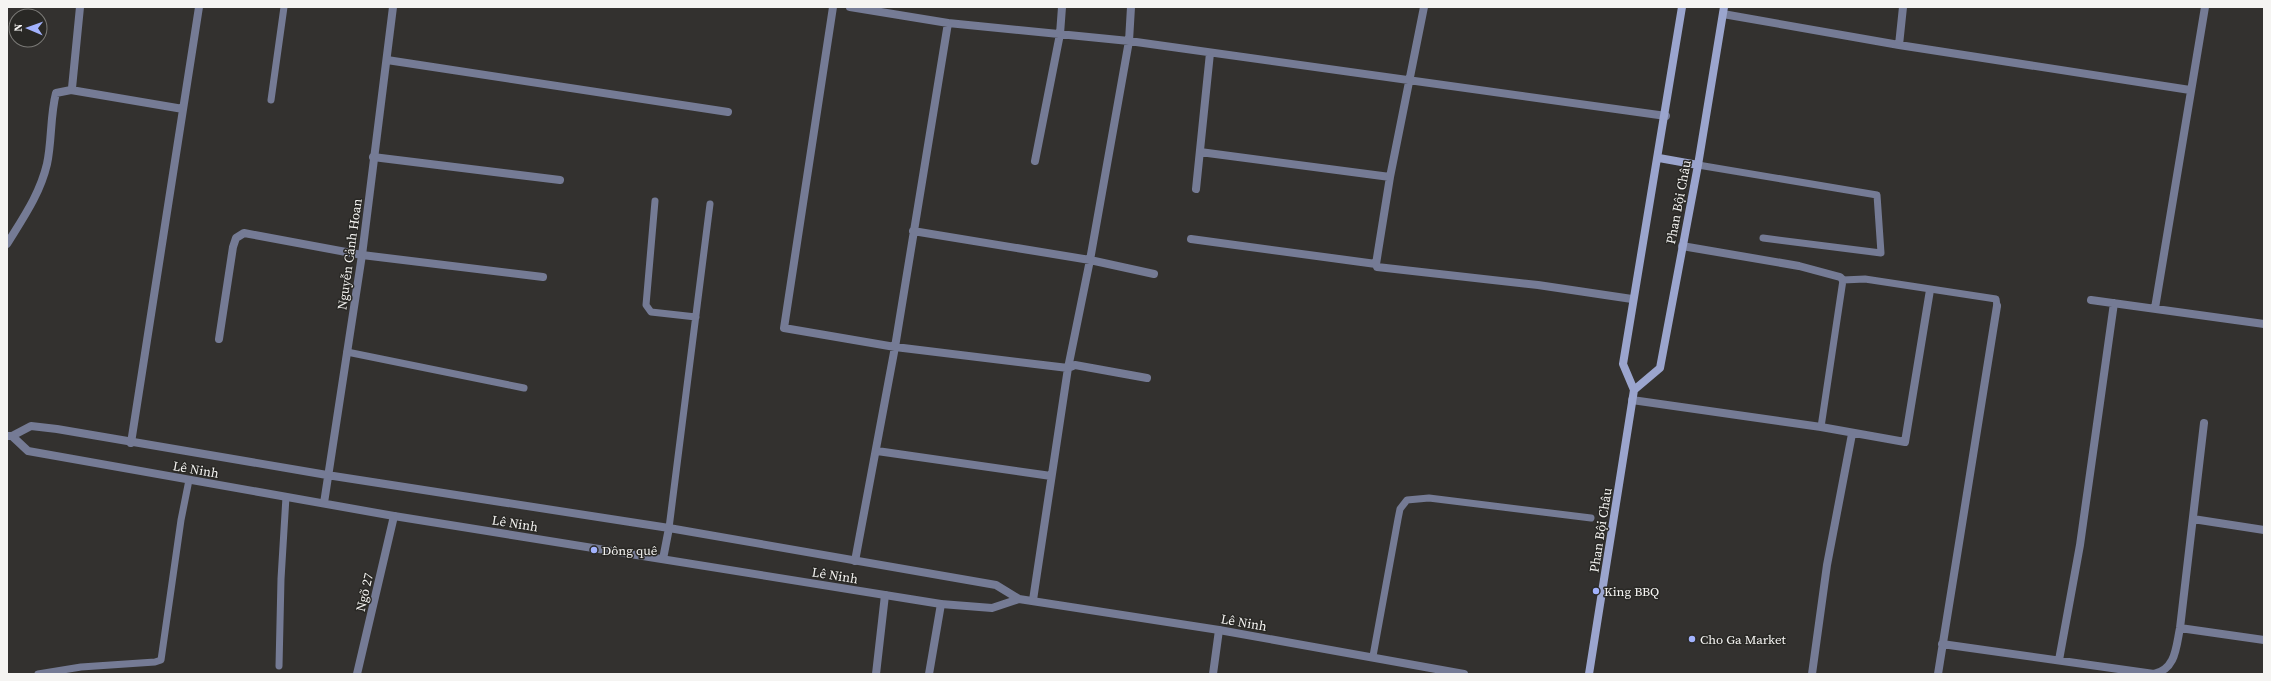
<svg xmlns="http://www.w3.org/2000/svg" width="2271" height="681" font-family="'Source Serif 4',serif">
	<style>
		.lines { fill: none; stroke-linecap: round; stroke-linejoin: round }
		.service { stroke: #757b95; stroke-width: 7 }
		.minor { stroke: #757b95; stroke-width: 8 }
		.tertiary { stroke: #757b95; stroke-width: 8 }
		.secondary { stroke: #9ba5ce; stroke-width: 8 }
		.poi-dot { fill: #a2b2fd; stroke: #292825; stroke-width: 1.5 }
		.labels { text-anchor: middle; stroke-width: 3; stroke-linejoin: round; paint-order: stroke }
		.street-label { font-size: 13px; fill: #f5f4f2; stroke: #292825 }
		.poi-label { font-size: 13px; fill: #f5f4f2; stroke: #292825; text-anchor: start }
	</style>
	<rect width="100%" height="100%" fill="#33312f"/>
	<g class="lines">
		<path class="service" d="M271 100 284 7
			M1698 165 1877 195 1881 253 1763 238
			M655 201 646 305 651 312 696 317
			M347 352 524 388
			M1821 427 1843 280 1865 279 1996 299 1997 306
			M669 528 710 204
			M1373 656 1398 519 1400 509 1407 500 1429 498 1591 518
			M279 666 281 579 286 497
			M38 674 81 667 155 662 161 660 181 520 189 480"/>
		<path class="minor" d="M833 7 784 328 895 347 1068 368 1075 365 1147 378
			M850 7 948 23 1129 41 1666 116
			M1424 7 1390 177 1376 264 1377 267 1538 285 1632 299
			M1723 14 1899 45 2190 90
			M1899 45 1903 7
			M387 60 728 112
			M71 90 183 109
			M1200 152 1390 177
			M373 157 560 180
			M1035 161 1060 34 1062 7
			M1196 189 1210 53
			M913 231 1090 260 1154 274
			M1191 239 1376 264
			M7 244C23 218 40 194 47 164 52 141 50 116 56 93L71 90 72 88 80 7
			M1682 246 1799 266 1840 277 1843 280
			M2091 300 2264 324
			M2155 308 2205 7
			M219 339 233 247 236 238 244 233 362 255 543 277
			M1632 400 1821 427 1905 442 1930 290
			M131 443 199 7
			M877 451 1051 476
			M2193 519 2264 530
			M855 561 895 347 948 23
			M1033 600 1068 368 1090 260 1129 41 1131 7
			M2180 628 2264 640
			M1942 644 2154 674C2176 669 2176 647 2180 628L2204 423
			M2059 660 2080 545 2114 303
			M357 674 394 516
			M876 674 885 595
			M929 674 941 604
			M1213 674 1219 630
			M1812 674 1827 565 1852 434
			M1938 674 1997 306"/>
		<path class="tertiary" d="M7 436H12L31 426 57 429 327 475 669 528 996 585 1019 599 1219 630 1464 674
			M12 436 28 451 394 516 941 604 992 608 1019 599
			M324 503 362 255 393 7
			M663 559 669 528"/>
		<path class="secondary" d="M1659 158 1698 165
			M1634 390 1660 368 1698 165 1724 7
			M1589 674 1634 390 1623 364 1682 7"/>
	</g>
	<g class="poi-dot">
		<circle cx="594" cy="550" r="4"/>
		<circle cx="1596" cy="591" r="4"/>
		<circle cx="1692" cy="639" r="4"/>
	</g>
	<g class="labels">
		<g class="street-label">
			<text transform="translate(1678 202) rotate(-79)" y="5">Phan Bội Châu</text>
			<text transform="translate(349 254) rotate(-82)" y="5">Nguyễn Cảnh Hoan</text>
			<text transform="translate(196 469) rotate(10)" y="5">Lê Ninh</text>
			<text transform="translate(515 523) rotate(9)" y="5">Lê Ninh</text>
			<text transform="translate(1600 530) rotate(-81)" y="5">Phan Bội Châu</text>
			<text transform="translate(835 575) rotate(9)" y="5">Lê Ninh</text>
			<text transform="translate(364 592) rotate(-77)" y="5">Ngõ 27</text>
			<text transform="translate(1244 622) rotate(10)" y="5">Lê Ninh</text>
		</g>
		<g class="poi-label">
			<text x="602" y="555">Dông quê</text>
			<text x="1604" y="596">King BBQ</text>
			<text x="1700" y="644">Cho Ga Market</text>
		</g>
	</g>
	<rect width="2271" height="681" fill="none" stroke="#f5f4f2" stroke-width="16"/>
	<g transform="translate(28 28) rotate(272)"><circle r="19" fill="#292825" stroke="#7b7a77"/>
	<path d="M0-3L7 15L0 10L-7 15Z" fill="#a2b2fd"/>
	<text y="-6" font-size="11" font-weight="bold" text-anchor="middle" fill="#f5f4f2">N</text>
	</g>
</svg>
